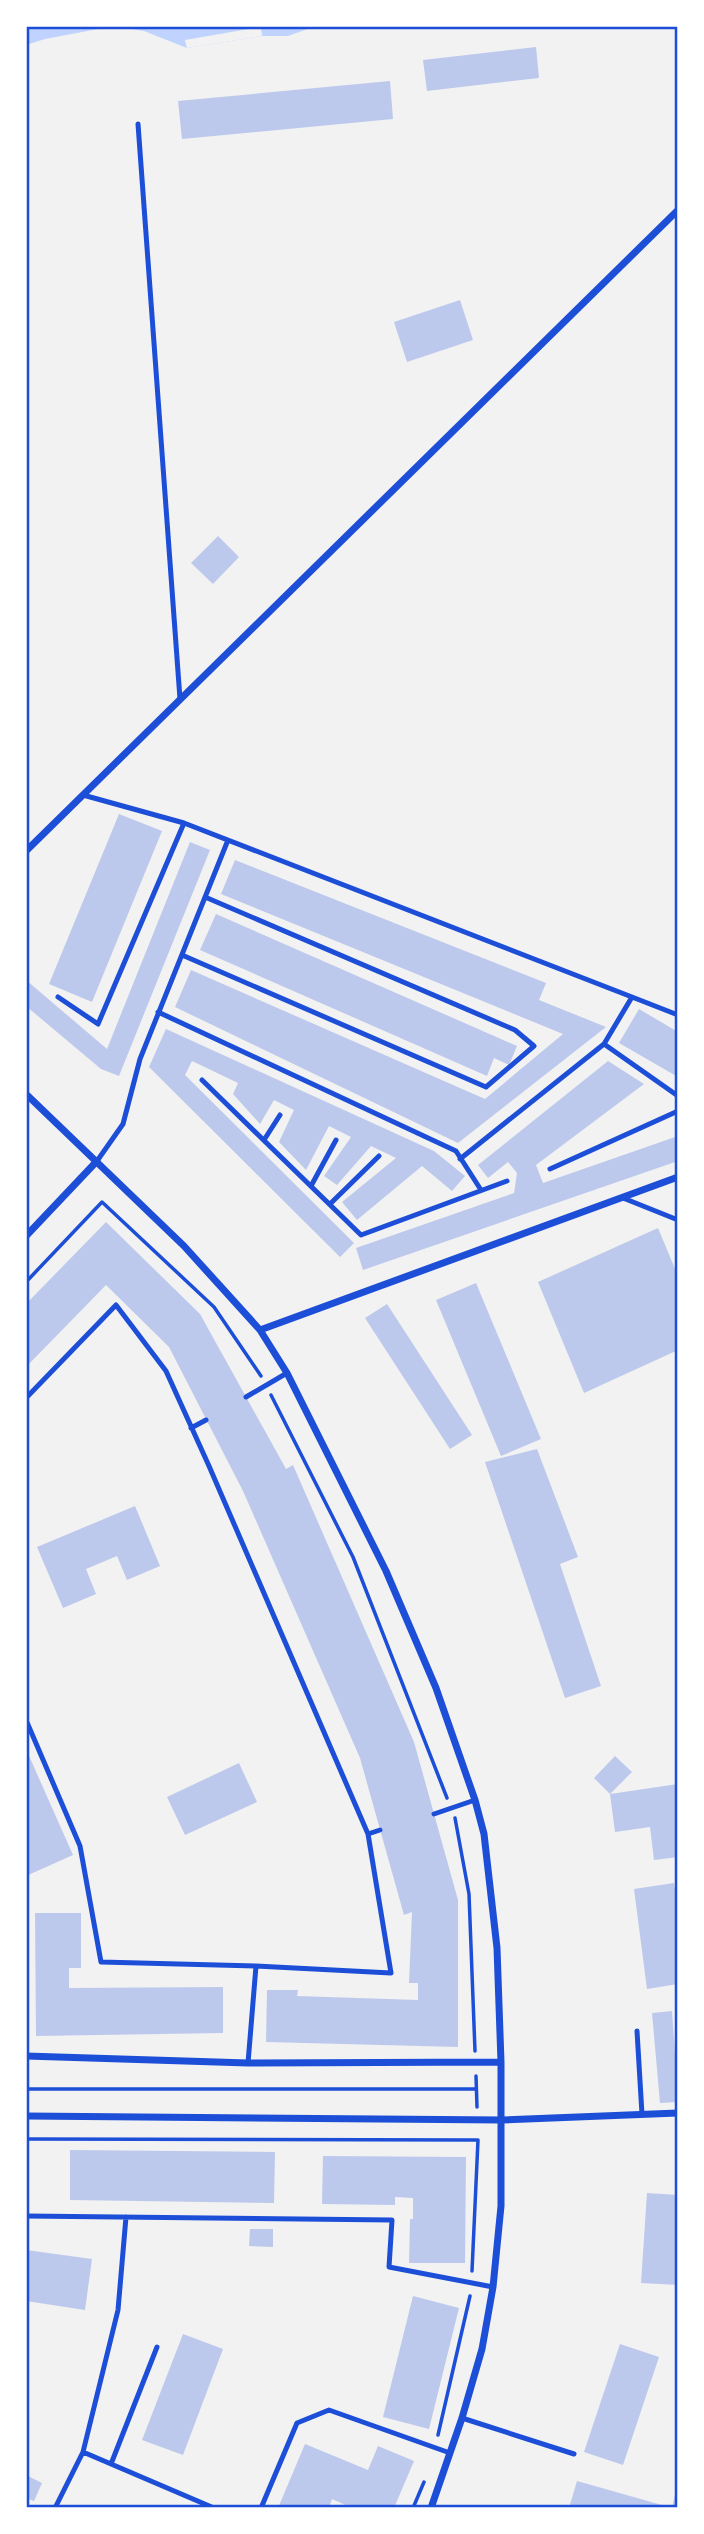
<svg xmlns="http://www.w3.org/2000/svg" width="704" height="2534" font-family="'DM Sans',sans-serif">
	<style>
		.water { fill: #bfd3fe }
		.pier { fill: #f2f2f2 }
		.building { fill: #bdc9ec }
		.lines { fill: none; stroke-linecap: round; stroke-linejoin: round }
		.path { stroke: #1d4ed8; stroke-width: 3.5 }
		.service { stroke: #1d4ed8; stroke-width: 5 }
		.minor { stroke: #1d4ed8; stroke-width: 7 }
		.neatline { fill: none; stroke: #1d4ed8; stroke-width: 2.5 }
	</style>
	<rect width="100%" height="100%" fill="#f2f2f2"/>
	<path class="water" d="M26 26H316L288 36H262L187 48 144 31 114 26 45 39 26 45Z"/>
	<path class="pier" d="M261 27 262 36 187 48 185 40Z"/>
	<path class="building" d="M536 47 539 78 427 91 423 60Z
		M390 81 393 119 182 139 178 101Z
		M460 300 473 340 407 362 394 322Z
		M218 536 239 557 213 584 191 563Z
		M119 814 162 831 92 1002 49 984Z
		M190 842 210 850 119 1076 101 1069 26 1006V980L107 1049Z
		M235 860 546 983 539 1000 606 1027 458 1143 175 1007 191 970 485 1099 563 1034 221 894Z
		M216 914 517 1046 509 1065 494 1058 487 1076 200 950Z
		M639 1009 678 1032V1077L619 1043Z
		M166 1029 434 1151 465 1176 452 1191 422 1166 357 1220 342 1202 396 1158 371 1146 337 1185 324 1176 351 1137 329 1126 306 1170 279 1142 294 1110 274 1100 260 1124 233 1094 238 1083 192 1061 185 1075 354 1243 340 1257 149 1067Z
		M608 1061 644 1084 536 1165 543 1183 678 1136V1161L363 1270 356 1248 514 1193 517 1173 508 1162 488 1178 478 1165Z
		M106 1222 200 1314 286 1469 293 1465 414 1742 458 1900V2047L266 2042 267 1990H298L297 1996 418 2000V1983H409L412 1912 404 1915 360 1758 243 1491 169 1347 106 1285 26 1367V1304Z
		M658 1228 678 1276V1350L584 1393 538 1282Z
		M476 1283 541 1439 501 1456 436 1300Z
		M387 1304 472 1435 450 1449 365 1318Z
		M537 1449 578 1557 560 1564 601 1686 565 1698 485 1462Z
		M135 1506 160 1566 127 1580 117 1556 86 1569 96 1594 63 1608 37 1547Z
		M26 1749 73 1855 26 1876Z
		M615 1756 632 1772 610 1794 594 1778Z
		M239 1763 257 1802 185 1835 167 1797Z
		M678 1784V1857L654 1860 650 1827 615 1832 610 1794Z
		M674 1883 678 1910V1984L647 1989 634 1889Z
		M35 1913H81V1968H69V1988L223 1987V2033L36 2036Z
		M672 2011 675 2054H678V2102L660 2103 652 2013Z
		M70 2150 275 2152 274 2203 70 2200Z
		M323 2156 466 2157 465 2263H409L410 2219H413V2198L395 2197V2205L322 2204Z
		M647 2193 678 2195V2285L641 2283Z
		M250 2229H273V2247L249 2246Z
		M26 2250 92 2259 85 2310 26 2301Z
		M413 2296 459 2308 429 2429 383 2417Z
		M183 2334 223 2349 183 2455 142 2440Z
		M620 2344 659 2357 623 2465 584 2452Z
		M305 2444 368 2470 378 2446 414 2461 394 2508H352L332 2499 329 2508H278Z
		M26 2475 42 2483 34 2501 26 2498Z
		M577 2481 669 2507 668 2508H569Z
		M677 2485 678 2508H672Z"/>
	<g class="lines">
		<path class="path" d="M26 1282 102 1202 214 1307 261 1376
			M271 1395 353 1557 447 1798
			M455 1818 469 1894 475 2051
			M476 2076 477 2107
			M26 2089H476
			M26 2139 478 2140 472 2271
			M438 2435 470 2296
			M413 2508 424 2482"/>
		<path class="service" d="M138 124 180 699
			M83 795 184 823 632 997
			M182 955 486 1087 534 1046 515 1030 205 897
			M58 997 98 1024 184 823
			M158 1012 456 1151 481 1190
			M604 1044 632 997 678 1015
			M202 1080 361 1235 507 1181
			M264 1140 280 1115
			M460 1159 604 1044 678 1096
			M97 1161 123 1124 140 1059 228 840
			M550 1169 678 1111
			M311 1186 336 1140
			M623 1198 678 1220
			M330 1204 379 1156
			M246 1397 287 1373
			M26 1398 116 1305 166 1371 209 1466 368 1834 391 1973 256 1966 248 2063
			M191 1428 206 1420
			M26 1720 80 1846 101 1962 256 1966
			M434 1814 475 1800
			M368 1834 380 1830
			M637 2031 642 2114
			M26 2216 392 2220 389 2267 493 2287
			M462 2418 574 2454
			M83 2452 214 2508
			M111 2464 157 2347
			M55 2508 83 2452 118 2310 126 2217
			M261 2508 297 2423 329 2410 450 2453"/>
		<path class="minor" d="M26 851 678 210
			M26 1094 184 1246 260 1330 287 1373 386 1571 436 1688 475 1800 484 1834 497 1948 501 2062V2206L493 2287 482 2349 462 2418 431 2508
			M26 1236 97 1161
			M260 1330 678 1177
			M26 2056 248 2063 501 2062
			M26 2116 502 2120 678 2113"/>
	</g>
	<rect width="704" height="2534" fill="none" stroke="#ffffff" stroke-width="56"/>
	<rect x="28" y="28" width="648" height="2478" class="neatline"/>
</svg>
